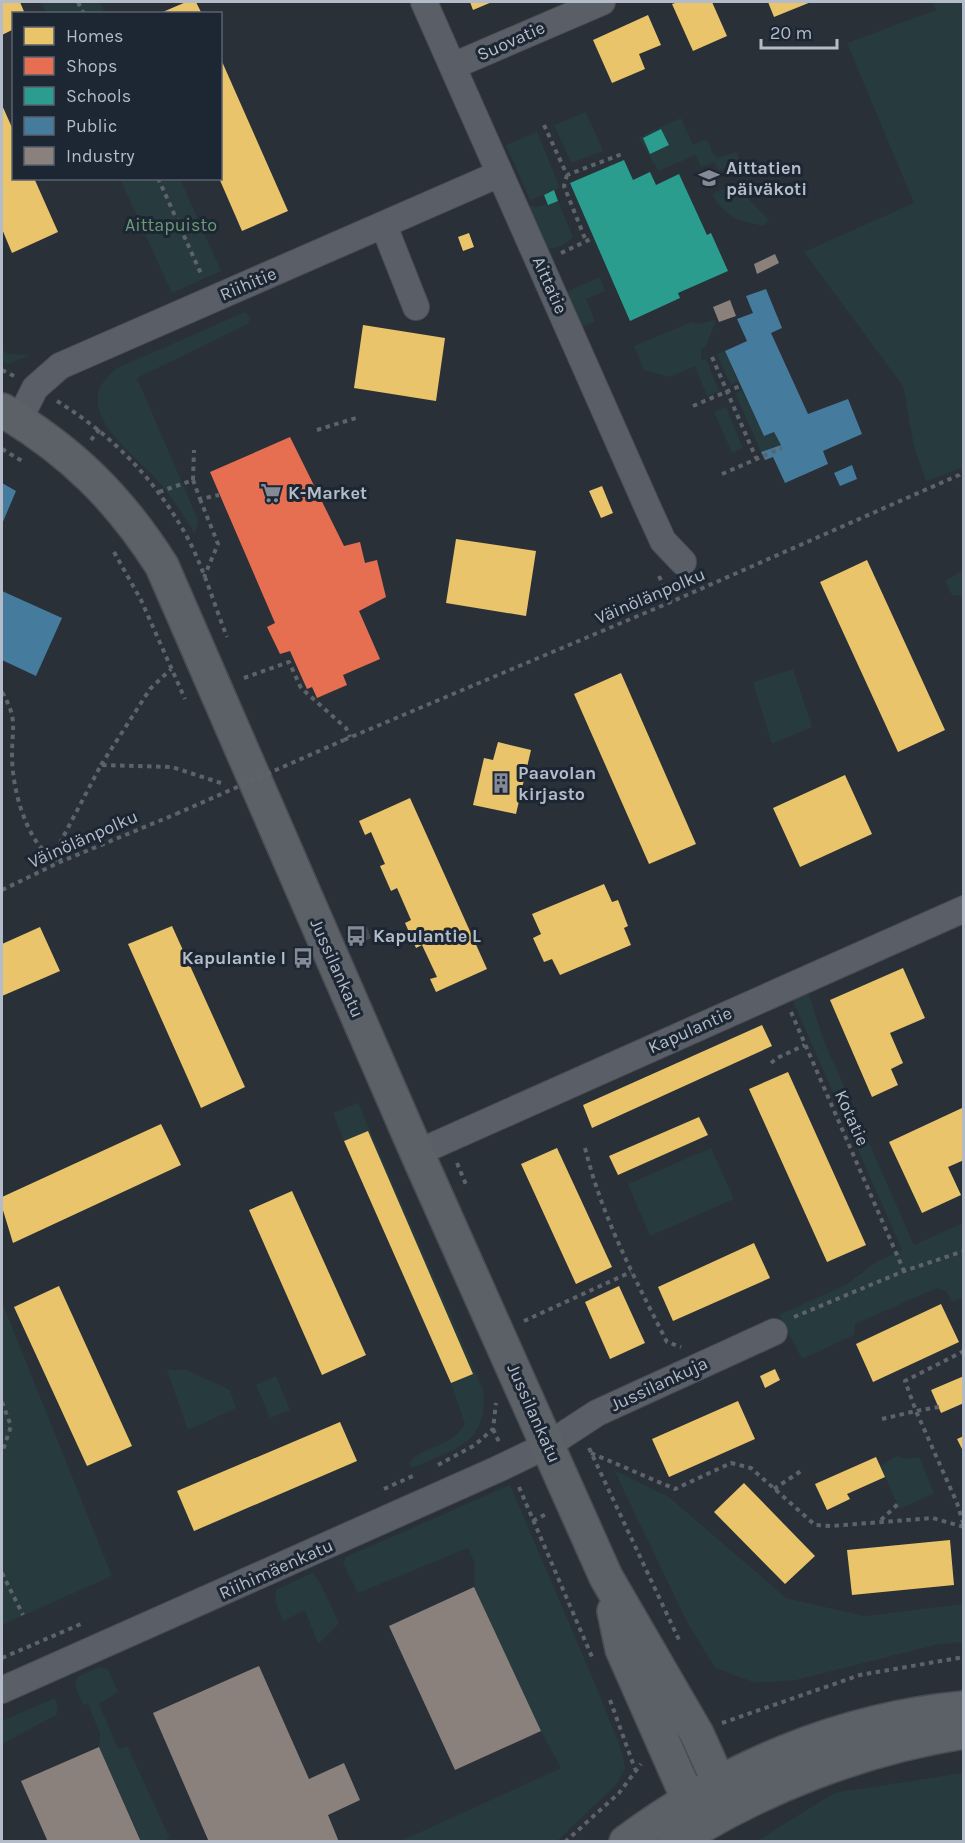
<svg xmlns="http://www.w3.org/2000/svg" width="965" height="1843" font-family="Karla,sans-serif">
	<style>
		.green { fill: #273a3e }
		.homes { fill: #e9c46a }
		.shops { fill: #e76f51 }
		.schools { fill: #2a9d8f }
		.public { fill: #457b9d }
		.industry { fill: #8a817c }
		.building { fill: #444950 }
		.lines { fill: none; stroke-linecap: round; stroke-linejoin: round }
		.minor-casing { stroke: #484c53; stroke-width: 28 }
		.major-casing { stroke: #484c55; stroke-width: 36 }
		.path { stroke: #5d636a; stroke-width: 4; stroke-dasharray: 4.5 4.5; stroke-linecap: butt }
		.minor { stroke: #5a5e66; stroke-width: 26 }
		.major { stroke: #5c6168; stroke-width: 33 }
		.path-bridge { stroke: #5d636a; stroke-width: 4; stroke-dasharray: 4.5 4.5; stroke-linecap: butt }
		.labels { text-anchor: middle; stroke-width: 6; stroke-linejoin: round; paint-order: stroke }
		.street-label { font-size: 18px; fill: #b4bcc9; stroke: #1d2633 }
		.poi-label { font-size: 18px; font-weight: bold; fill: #b4bcc9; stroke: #1d2633; text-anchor: start }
		.park-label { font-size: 18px; fill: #6b9a76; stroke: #1d2633 }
	</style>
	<rect width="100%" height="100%" fill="#2a3038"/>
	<path class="green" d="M41 2H100L105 13H46Z
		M933 2H963L964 467 926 481 914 446 903 386 804 252 914 203 847 43 936 10Z
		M586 112 603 151 571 163 554 125Z
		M681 118 693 145 703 140 708 141 713 154 718 158 736 152 741 162 719 171 714 162 701 168 696 155 658 171 639 137Z
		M537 132 560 188 530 200 506 145Z
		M120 179H180L221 271 172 293Z
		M734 184 766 217 769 221 763 226C736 219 727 219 712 194Z
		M558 201 573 237C564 245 555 252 543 246L524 203 535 207Z
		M600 277 605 291 586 299 595 321 585 326 580 325 566 292Z
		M245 312 250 318 248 324 137 378 198 520 195 534C184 516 172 497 158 481 131 451 65 407 117 368Z
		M716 320 706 346 701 349V361L706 359 719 391 707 396 695 366 670 377 644 370 634 346 692 322 698 324Z
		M2 350 9 354 29 355 8 364 2 361Z
		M725 351 738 381 731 385 717 354Z
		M742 390 764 436 774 432 781 445 761 452 735 393Z
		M726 407 743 448 732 453 714 412Z
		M963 570V596L952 595 945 581Z
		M793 669 812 727 772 744 753 682Z
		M808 992 824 1041 914 1245 963 1223V1303L961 1298 952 1302 947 1292 937 1288 855 1324 854 1335 802 1359 779 1315 846 1285 876 1262 902 1250 793 1001V998Z
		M358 1103 483 1390C489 1444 454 1449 412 1468L409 1463C420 1446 450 1449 465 1424L451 1383 473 1374 368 1131 344 1141 333 1113Z
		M711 1148 734 1199 650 1236 628 1184Z
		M2 1302 112 1576 2 1625Z
		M167 1370H187L230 1390 236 1408 188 1430Z
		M276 1376 290 1410 270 1418 256 1385Z
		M897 1456 905 1459 919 1457 934 1493 900 1509 880 1466Z
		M614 1470 669 1497 786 1598 864 1616 963 1604V1642L935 1645 796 1680 756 1683 715 1668 686 1620Z
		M510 1485 598 1691 622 1752 625 1769 616 1785 557 1841H401L561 1768 541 1731 474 1587 475 1564 468 1548 358 1593 343 1563 346 1557Z
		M312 1573 319 1581 339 1623 318 1644 305 1610 283 1621 275 1600 276 1590Z
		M99 1667 108 1669 118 1692 99 1704 118 1749 127 1746 170 1838 163 1841H141L99 1747 100 1734 88 1704 83 1705 75 1686 77 1677Z
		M55 1698 58 1709 56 1715 2 1744V1721Z
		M963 1773V1841H757L834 1793Z"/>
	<path class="homes" d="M2 2H20L25 14H14V29L2 35Z
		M186 2H196L202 14H158Z
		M470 2H492L473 10Z
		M678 2H712L727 36 693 51 672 4Z
		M768 2H811L774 17Z
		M648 15 661 45 639 54 645 69 612 83 593 40Z
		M220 57 288 211 242 231 219 178Z
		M2 105 14 132V178H34L58 232 12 253 2 229Z
		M469 233 474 247 463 251 458 237Z
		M363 325 445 338 436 401 354 388Z
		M602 486 613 513 601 518 589 491Z
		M456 539 536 551 526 616 446 603Z
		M867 560 945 730 898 752 820 582Z
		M621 673 696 844 649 864 574 694Z
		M498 742 531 750 516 814 473 805 484 758 493 760Z
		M845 775 872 834 800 867 773 808Z
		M410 798 487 969 436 992 430 979 437 977 422 945 416 948 405 923 411 920 397 888 391 891 380 866 385 864 371 832 365 835 359 821Z
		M604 884 612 902 618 900 628 926 624 928 631 945 560 975 552 959 544 962 533 938 541 934 532 914Z
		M172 926 245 1087 201 1108 128 944Z
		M40 927 60 971 2 996V944Z
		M903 968 925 1018 890 1033 903 1063 891 1069 898 1085 872 1097 830 1000Z
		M762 1025 772 1046 592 1128 583 1105Z
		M788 1072 866 1245 827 1262 749 1089Z
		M962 1108 964 1160 948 1167 961 1195 922 1213 889 1142Z
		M699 1117 708 1135 618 1175 609 1156Z
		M161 1124 181 1165 13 1243 2 1207V1197Z
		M368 1131 473 1374 451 1383 344 1141Z
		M557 1148 612 1267 576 1284 521 1164Z
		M292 1191 366 1355 322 1375 249 1210Z
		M754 1243 770 1278 673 1321 658 1287Z
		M59 1286 132 1446 87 1466 14 1307Z
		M619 1286 645 1343 610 1359 585 1302Z
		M941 1304 959 1342 873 1382 856 1344Z
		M775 1369 780 1380 765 1388 760 1376Z
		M964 1376V1403L941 1413 931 1390Z
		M738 1401 755 1439 669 1477 652 1439Z
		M340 1422 357 1461 194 1531 177 1491Z
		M964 1436V1453L957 1439Z
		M876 1457 885 1477 847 1494 850 1499 827 1510 815 1484Z
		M744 1483 815 1556 785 1584 714 1512Z
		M950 1540 954 1585 852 1595 847 1550Z"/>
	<path class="shops" d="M290 437 344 546 360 542 365 563 377 560 386 597 359 611 380 659 343 675 347 685 317 698 312 687 307 689 290 651 280 654 267 627 275 623 210 472Z"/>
	<path class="schools" d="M661 129 669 145 650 154 643 138Z
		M624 160 633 180 650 172 656 185 679 174 707 235 711 233 728 271 678 293 680 298 630 321 570 183Z
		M554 190 558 201 548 205 544 195Z"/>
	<path class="public" d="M766 289 782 328 771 333 808 414 848 399 862 434 823 451 828 464 785 483 773 457 765 460 761 452 781 445 774 432 764 436 725 351 747 341 737 319 753 313 746 296Z
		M852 465 857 479 840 486 834 473Z
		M2 483 16 491 2 524Z
		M2 591 62 618 36 676 2 660Z"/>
	<path class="industry" d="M775 254 779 263 757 274 754 264Z
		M730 300 736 316 719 322 713 307Z
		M474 1587 541 1731 455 1770 389 1626Z
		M259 1666 309 1779 344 1763 360 1800 328 1815 339 1842H209L153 1713Z
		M99 1747 141 1842H48L21 1781Z"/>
	<path class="building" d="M366 925 371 938 365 941 360 928Z"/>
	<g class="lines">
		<g class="minor-casing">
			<path id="minor" d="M424 2 647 506 663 541 683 562
				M453 66 602 2
				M384 226 416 307
				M19 420 35 388 60 366 499 174
				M417 1153 964 909
				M2 1690 498 1469 548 1445 597 1413 774 1332"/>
		</g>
		<g class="major-casing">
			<path id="major" d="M2 410C71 451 119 498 162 566L417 1153 606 1577 697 1734 731 1809
				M614 1611 622 1649 697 1819
				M626 1842C724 1769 841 1719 964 1708
				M675 1842C762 1787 862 1748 964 1732"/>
		</g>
		<path class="path" d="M78 2 84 14
			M544 125 567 175 622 154
			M567 175 564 186 586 241
			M158 178 202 276
			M561 253 593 238
			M712 357 756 458
			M2 370 14 376
			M57 401C112 435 154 478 186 535 203 566 214 604 227 637
			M693 406 740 386
			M317 430 356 418
			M91 440 100 429
			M2 449 22 461
			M722 474 782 448
			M193 480 194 450
			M159 492 193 480 200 499 219 495
			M200 499 218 544 204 577
			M114 552 141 600 185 699
			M659 576 671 602
			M244 678 289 662 301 688 346 728 350 737
			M2 692C18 719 12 727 12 755 12 783 21 820 38 844 43 851 53 857 60 862
			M344 740 671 602 959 475 964 470
			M101 765 150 689 171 669
			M60 862 61 841 101 765 172 767 224 784
			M2 890 60 862 176 814
			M791 1012 904 1271
			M771 1063 777 1058 805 1045
			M585 1148C602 1217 635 1279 667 1342L681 1347
			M457 1163 467 1187
			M794 1317 904 1271 964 1251
			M524 1321 631 1272
			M2 1402 11 1426 2 1453
			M939 1407 916 1411 905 1381 964 1351
			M882 1419 916 1411 957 1503 964 1526
			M493 1429 499 1442
			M589 1448 680 1642
			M591 1453 675 1489 731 1463 751 1468 815 1525 831 1526 933 1518 964 1527
			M438 1465 475 1445 493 1429 496 1403
			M519 1487 592 1657
			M384 1489 415 1475
			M774 1489 804 1469
			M881 1520 898 1504
			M533 1521 548 1513
			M2 1573 23 1615
			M2 1658 81 1624
			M610 1700 635 1769
			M722 1723 860 1675 964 1657
			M565 1842 619 1793 641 1764"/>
		<use href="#minor" class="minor"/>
		<use href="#major" class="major"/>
		<path class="path-bridge" d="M176 814 344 740"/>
	</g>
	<defs>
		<g id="school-bare" transform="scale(1.62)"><path d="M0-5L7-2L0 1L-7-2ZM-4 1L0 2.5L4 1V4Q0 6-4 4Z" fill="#848b96" stroke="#1d2633" stroke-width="2.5" paint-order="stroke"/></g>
		<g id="supermarket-bare" transform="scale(1.62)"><path d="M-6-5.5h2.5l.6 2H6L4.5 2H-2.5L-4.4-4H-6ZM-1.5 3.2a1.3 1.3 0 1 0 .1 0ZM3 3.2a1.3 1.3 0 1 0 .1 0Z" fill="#848b96" stroke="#1d2633" stroke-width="2.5" paint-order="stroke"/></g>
		<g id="building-bare" transform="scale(1.62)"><path d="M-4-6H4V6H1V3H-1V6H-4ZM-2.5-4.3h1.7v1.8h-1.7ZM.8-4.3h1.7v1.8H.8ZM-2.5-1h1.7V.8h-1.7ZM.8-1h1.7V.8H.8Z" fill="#848b96" stroke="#1d2633" stroke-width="2.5" paint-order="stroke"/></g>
		<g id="bus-bare" transform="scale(1.62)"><path d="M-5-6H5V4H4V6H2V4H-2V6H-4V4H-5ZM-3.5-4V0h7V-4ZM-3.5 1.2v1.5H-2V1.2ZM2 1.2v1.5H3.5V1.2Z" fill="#848b96" stroke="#1d2633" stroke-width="2.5" paint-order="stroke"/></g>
	</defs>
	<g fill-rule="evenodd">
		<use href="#school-bare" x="709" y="178"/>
		<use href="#supermarket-bare" x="271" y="493"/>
		<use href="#building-bare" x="501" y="783"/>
		<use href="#bus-bare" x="356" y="936"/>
		<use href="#bus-bare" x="303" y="958"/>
	</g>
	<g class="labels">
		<g class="street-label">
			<text transform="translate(511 41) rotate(-24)" y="6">Suovatie</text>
			<text transform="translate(248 284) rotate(-23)" y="6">Riihitie</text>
			<text transform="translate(550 285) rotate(66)" y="6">Aittatie</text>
			<text transform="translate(650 596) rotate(-23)" y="6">Väinölänpolku</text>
			<text transform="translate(83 839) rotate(-24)" y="6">Väinölänpolku</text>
			<text transform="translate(337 968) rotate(66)" y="6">Jussilankatu</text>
			<text transform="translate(690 1030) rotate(-24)" y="6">Kapulantie</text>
			<text transform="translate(852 1118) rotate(66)" y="6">Kotatie</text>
			<text transform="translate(659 1384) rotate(-25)" y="6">Jussilankuja</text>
			<text transform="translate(534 1413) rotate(66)" y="6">Jussilankatu</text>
			<text transform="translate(276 1569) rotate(-24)" y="6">Riihimäenkatu</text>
		</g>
		<g class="poi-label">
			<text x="726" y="174">Aittatien<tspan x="726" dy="21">päiväkoti</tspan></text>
			<text x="288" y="499">K-Market</text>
			<text x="518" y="779">Paavolan<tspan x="518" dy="21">kirjasto</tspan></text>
			<text x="373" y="942">Kapulantie L</text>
			<text x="286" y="964" text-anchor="end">Kapulantie I</text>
		</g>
		<g class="park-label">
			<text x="171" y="231">Aittapuisto</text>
		</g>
	</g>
	<rect width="965" height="1843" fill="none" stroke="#b4bcc9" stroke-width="6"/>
	<rect x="12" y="12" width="210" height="168" fill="#1d2633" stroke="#59626f" stroke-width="1.5"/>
	<rect x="24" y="27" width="30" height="18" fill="#e9c46a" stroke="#59626f" stroke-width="1.5"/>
	<text x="66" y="42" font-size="18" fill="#b4bcc9">Homes</text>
	<rect x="24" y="57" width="30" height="18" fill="#e76f51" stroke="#59626f" stroke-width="1.5"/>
	<text x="66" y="72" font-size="18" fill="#b4bcc9">Shops</text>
	<rect x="24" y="87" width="30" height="18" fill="#2a9d8f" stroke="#59626f" stroke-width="1.5"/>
	<text x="66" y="102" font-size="18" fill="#b4bcc9">Schools</text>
	<rect x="24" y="117" width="30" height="18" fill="#457b9d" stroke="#59626f" stroke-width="1.5"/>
	<text x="66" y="132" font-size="18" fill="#b4bcc9">Public</text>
	<rect x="24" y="147" width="30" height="18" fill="#8a817c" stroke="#59626f" stroke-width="1.5"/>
	<text x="66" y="162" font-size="18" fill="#b4bcc9">Industry</text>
	<path d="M761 39v9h76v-9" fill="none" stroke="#b4bcc9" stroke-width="3"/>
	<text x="770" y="39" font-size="18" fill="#b4bcc9" stroke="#1d2633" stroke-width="4.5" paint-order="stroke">20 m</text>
</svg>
